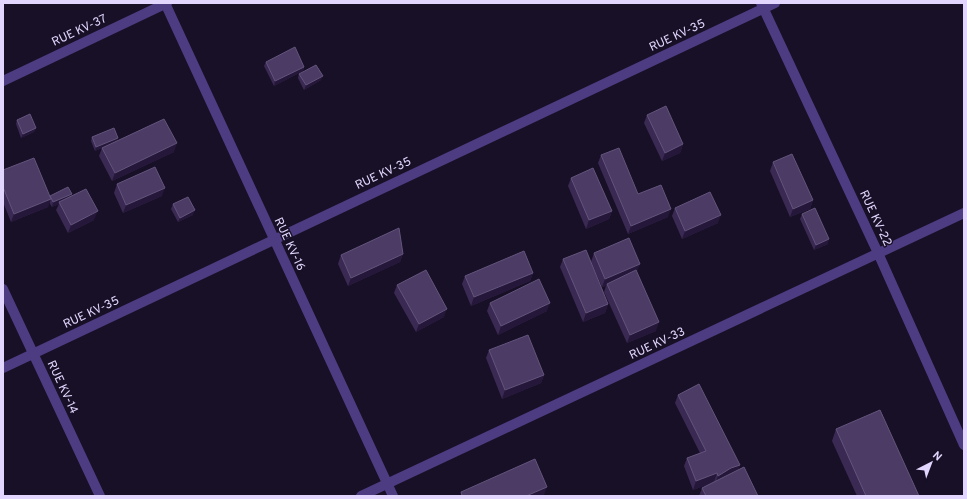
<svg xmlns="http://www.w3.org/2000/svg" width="967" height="499" font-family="Overpass,sans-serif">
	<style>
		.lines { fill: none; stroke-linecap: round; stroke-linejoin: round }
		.minor { stroke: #4e3c83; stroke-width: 10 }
		.wall { fill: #3a2953 }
		.shaded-wall { fill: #251739 }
		.building { fill: #4c3c65; stroke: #63547d }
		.labels { text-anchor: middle; stroke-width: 3; stroke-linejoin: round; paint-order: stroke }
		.street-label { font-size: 12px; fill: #e2d6fe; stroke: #181026 }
	</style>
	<rect width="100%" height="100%" fill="#181026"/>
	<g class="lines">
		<path class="minor" d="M165 3 393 496
			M761 3 878 253 964 445
			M3 81 167 3
			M3 289 100 496
			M3 368 775 3
			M361 496 964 213"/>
	</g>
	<path class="wall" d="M266 62 304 67 303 71 274 86 264 66Z
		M299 74 321 80 304 90 298 78Z
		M647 115 683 144 680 153 662 161 644 123Z
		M17 120 36 128 34 132 21 138 16 124Z
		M92 137 117 141 174 152 112 181 99 156 102 148 95 151 91 141Z
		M601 155 638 194 668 217 628 234 598 163Z
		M773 162 813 200 810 209 790 217 770 171Z
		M3 170 50 197V196L72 194 71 196 94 220 68 233 56 210 59 204 52 207 49 202 48 207 11 222 3 202Z
		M571 178 612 211 609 219 586 229 568 186Z
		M117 184 162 196 123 213 114 193Z
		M173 204 193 215 178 222 171 209Z
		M675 208 718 223 682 239 672 216Z
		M802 214 828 244 814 250 800 219Z
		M594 253 637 272 656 331 627 343 604 292 606 286 602 287 591 262Z
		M403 254 400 262 348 286 338 264 341 255Z
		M563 259 608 304 605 313 583 322 560 267Z
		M533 273 530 281 471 306 462 284 465 276Z
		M397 285 444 317 416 332 394 293Z
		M490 303 547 311 498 335 487 311Z
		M489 350 544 375 541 383 502 399 486 358Z
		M678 395 740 465 738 470 758 496H699L702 488 714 482 693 490 684 466 687 458 700 453 675 403Z
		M836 429 919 496H857L832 441Z"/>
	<path class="shaded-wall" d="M304 67 303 71 274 86 275 81Z
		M323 76 321 80 304 90 306 85Z
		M36 128 34 132 21 138 23 134Z
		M118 138 117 143 95 151 96 147Z
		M177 143 174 152 112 181 115 173Z
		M683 144 680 153 662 161 665 153Z
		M165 188 162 196 123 213 126 205Z
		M72 194 71 198 59 202V204L52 207 53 202Z
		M51 199 48 207 11 222 14 214Z
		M813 200 810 209 790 217 793 209Z
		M671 209 668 217 628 234 631 226Z
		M195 210 193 215 178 222 180 218Z
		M98 211 94 220 68 233 71 225Z
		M612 211 609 219 586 229 589 220Z
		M721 215 718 223 682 239 685 231Z
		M829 239 828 244 814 250 816 245Z
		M403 254 400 262 348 286 351 278Z
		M640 264 637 272 608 285 607 284 606 286 602 287 605 279Z
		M533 273 530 281 471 306 474 297Z
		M550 303 547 311 498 335 501 326Z
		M608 304 605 313 583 322 586 313Z
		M447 309 444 317 416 332 419 324Z
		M659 322 656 331 627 343 630 335Z
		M544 375 541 383 502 399 505 390Z
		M740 465 737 474 715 484 718 476 731 468Z
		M717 473 714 482 693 490 696 481Z
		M547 487 544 495 541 496H526Z"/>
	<path class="building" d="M295 47 304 67 275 81 266 62Z
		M316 65 323 76 306 85 299 74Z
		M666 106 683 144 665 153 647 115Z
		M30 114 36 128 23 134 17 120Z
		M164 119 177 143 115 173 102 148Z
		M114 128 118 138 96 147 92 137Z
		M619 148 638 194 661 185 671 209 631 226 601 155Z
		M792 154 813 200 793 209 773 162Z
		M34 158 51 199 14 214 3 187V170Z
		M155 167 165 188 126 205 117 184Z
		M593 168 612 211 589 220 571 178Z
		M68 187 72 194 53 202 50 196Z
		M86 189 98 211 71 225 59 202Z
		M710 192 721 215 685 231 675 208Z
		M188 197 195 210 180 218 173 204Z
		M815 208 829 239 816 245 802 214Z
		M399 228 403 254 351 278 341 255Z
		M629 238 640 264 605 279 594 253Z
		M586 250 608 304 586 313 563 259Z
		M524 251 533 273 474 297 465 276Z
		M426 270 447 309 419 324 397 285Z
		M636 270 659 322 630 335 607 284Z
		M539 279 550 303 501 326 490 303Z
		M528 335 544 375 505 390 489 350Z
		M699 384 740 465 731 468 718 476 717 473 696 481 687 458 706 451 678 395Z
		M880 410 919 496H866L836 429Z
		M535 459 547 487 526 496H462L461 492Z
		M744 467 758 496H706L702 488Z"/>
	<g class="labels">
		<g class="street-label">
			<text transform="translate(79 30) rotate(-25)" y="4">RUE KV-37</text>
			<text transform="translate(677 35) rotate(-25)" y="4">RUE KV-35</text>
			<text transform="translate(383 173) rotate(-25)" y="4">RUE KV-35</text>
			<text transform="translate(876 218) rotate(65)" y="4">RUE KV-22</text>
			<text transform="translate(290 244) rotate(65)" y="4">RUE KV-16</text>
			<text transform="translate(91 312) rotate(-25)" y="4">RUE KV-35</text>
			<text transform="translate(657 343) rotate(-25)" y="4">RUE KV-33</text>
			<text transform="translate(63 387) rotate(65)" y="4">RUE KV-14</text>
		</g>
	</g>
	<rect width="967" height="499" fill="none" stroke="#e2d6fe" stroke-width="8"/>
	<g transform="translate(931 463) rotate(42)" stroke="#181026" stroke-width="3" paint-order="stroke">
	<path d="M0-3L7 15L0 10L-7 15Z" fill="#e2d6fe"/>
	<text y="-6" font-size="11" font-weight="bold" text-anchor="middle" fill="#e2d6fe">N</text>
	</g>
</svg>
